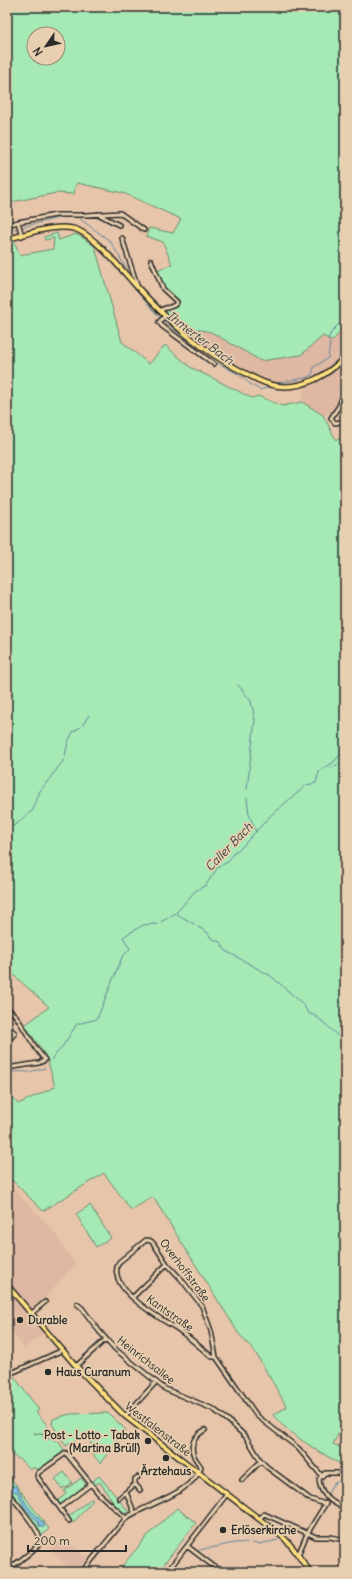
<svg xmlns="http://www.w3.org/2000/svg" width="352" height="1579" font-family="Delius,sans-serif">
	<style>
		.built { fill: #dfb8a3 }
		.green { fill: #a5e9b5; stroke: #688a70; fill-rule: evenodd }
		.water { fill: #83c2e3; stroke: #608699 }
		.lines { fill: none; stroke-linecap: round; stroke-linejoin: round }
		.stream { stroke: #608699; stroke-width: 1 }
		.minor-casing { stroke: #2b2b2b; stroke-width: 6 }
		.major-casing { stroke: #2b2b2b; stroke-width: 7 }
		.minor { stroke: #e7cfaf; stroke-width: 3 }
		.major { stroke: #fddf80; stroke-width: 4 }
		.poi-dot { fill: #2b2b2b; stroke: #e7cfaf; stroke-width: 1.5 }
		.labels { text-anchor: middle; stroke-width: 3.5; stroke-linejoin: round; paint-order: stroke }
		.street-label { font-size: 11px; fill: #2b2b2b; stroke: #e7cfaf }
		.poi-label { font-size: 11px; font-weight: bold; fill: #2b2b2b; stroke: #e7cfaf; text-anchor: start }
		.water-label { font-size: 12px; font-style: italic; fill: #384247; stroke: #e7cfaf }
	</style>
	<rect width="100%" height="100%" fill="#e7c5aa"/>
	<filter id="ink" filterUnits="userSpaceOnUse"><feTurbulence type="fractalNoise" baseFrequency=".025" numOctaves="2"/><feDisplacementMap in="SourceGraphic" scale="8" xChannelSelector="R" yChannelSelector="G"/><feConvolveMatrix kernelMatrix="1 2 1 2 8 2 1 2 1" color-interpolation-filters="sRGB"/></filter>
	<g filter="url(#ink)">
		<path class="built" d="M345 326V390L337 409 323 416 302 402 303 379 282 383 264 379 241 370 198 342 195 328 211 332 261 361 301 355 323 336 333 341Z
			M7 1182 51 1228 76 1264 34 1310 47 1331 24 1349 11 1330 7 1333Z
			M62 1538 88 1559 78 1572H72L50 1549Z"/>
		<path class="green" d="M7 7H345V325L333 341 323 336 301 355 261 361 211 332 196 329 181 330 160 311 178 304 164 288 157 270 172 264 163 242 146 236 149 228 173 233 181 219 123 193 77 183 75 187 74 194 56 193 7 203ZM34 34H58V58H34Z
			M57 233 59 240 76 234 85 239 95 247 122 342 149 364 165 345 190 367 252 398 258 396 282 406 302 402 323 415 336 440 345 437V1422L333 1444 345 1449V1467C321 1452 291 1437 273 1415L287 1407 255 1352 239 1334 153 1197 131 1210 104 1173 43 1211 7 1175V1092L10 1094 18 1104 55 1087 47 1058 25 1025 49 1007 7 969V243L14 241 20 255 53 249 54 238 45 240 44 237Z
			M90 1205 111 1238 96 1247 76 1214Z
			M12 1374 39 1410 36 1412 47 1425 46 1435 34 1433 45 1435 43 1437 59 1442 64 1450 63 1452 38 1472 34 1467 30 1470 22 1461 7 1452V1376Z
			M108 1413 126 1430 100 1463 88 1449 91 1443 87 1433 66 1446 52 1424 53 1419 70 1414Z
			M64 1472 72 1483 66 1488 64 1487 62 1489 55 1479Z
			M7 1473 49 1529 41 1536 7 1493Z
			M99 1476 129 1512 124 1513 114 1504 100 1482 95 1485 93 1481Z
			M81 1478 88 1487 61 1507 57 1501 66 1494 64 1491Z
			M91 1499 93 1500 73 1523 68 1517Z
			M177 1508 196 1523 158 1572H117L149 1534Z"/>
		<path class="water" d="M13 1486H16C20 1492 23 1499 27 1505 32 1512 38 1518 44 1524V1527H40L38 1522 23 1505V1502L20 1498V1497L17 1492H14L11 1487Z"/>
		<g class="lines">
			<path class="stream" d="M7 235 14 229 62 217 76 216 110 241 131 276
				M131 285 160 318
				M163 320 210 359 238 374 250 384 260 390 269 387
				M277 383 305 378 312 375 314 367 328 358 330 343 328 339C332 330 337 325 345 319
				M238 685 251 701 255 720 247 789
				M326 767 334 762 342 752 345 751
				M247 798 249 814 256 832
				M7 829 15 825 33 810 40 791 64 760 68 742 73 732 82 726 89 715
				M177 914 194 924
				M161 922 176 913 195 891 206 885 218 867 228 862 234 852 240 849 272 814 307 785 316 783 319 772 325 767 331 768 345 761
				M198 927 207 932 211 938 220 942 226 951 271 976 303 1004 308 1013C324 1018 331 1033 345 1041
				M51 1060 62 1047 77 1024 97 1019 122 957 130 949 123 937 143 925 157 924
				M7 1075C13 1070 22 1072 29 1072 34 1071 40 1069 45 1068
				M327 1496 333 1484 345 1477
				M329 1539H335
				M340 1540 345 1543
				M252 1543 259 1544 278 1540
				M199 1550C203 1550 205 1548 208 1548 222 1547 233 1541 247 1543
				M152 1572 158 1567 163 1569"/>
			<g class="minor-casing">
				<path id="minor" d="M98 214 119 225
					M8 225 18 222
					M22 236 18 222 56 215H86L120 213 144 230
					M122 238 138 288
					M151 260 163 289 177 302C174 309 165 306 160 311
					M165 316 159 322 162 326 214 364
					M345 390 339 406 331 418 335 423 345 421
					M7 1008 16 1016 37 1050 45 1060 39 1063 7 1068
					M7 1026 15 1033 7 1042
					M133 1297 167 1264
					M77 1304 82 1308 99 1331 115 1349 165 1389 213 1409 229 1421 246 1437 261 1461 267 1467 310 1499 325 1504
					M32 1313 45 1302
					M216 1357 211 1331 202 1306 181 1279 167 1264 153 1243 151 1241 146 1240 119 1262C104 1288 162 1319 179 1330 190 1338 201 1348 212 1357H216L257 1416 298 1448 321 1475
					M76 1366 106 1339
					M7 1375 63 1350
					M125 1416 156 1382
					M345 1473H325L319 1479C320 1494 331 1503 345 1508
					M242 1480 261 1461
					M135 1484V1479L138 1477
					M7 1491C13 1499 43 1533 40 1542 37 1549 14 1565 7 1570
					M119 1498 126 1492
					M60 1508 91 1484
					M134 1512 126 1492 135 1484 140 1490
					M259 1519 264 1514 316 1537H330L345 1540
					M69 1521 37 1476 38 1473 66 1453 99 1494 126 1518
					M187 1546 221 1572
					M298 1555 307 1534 326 1503
					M82 1572 126 1518C148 1503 192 1494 201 1467 199 1463 195 1460 194 1456 189 1445 195 1435 205 1430
					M167 1572 227 1494"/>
			</g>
			<g class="major-casing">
				<path id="major" d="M7 240C24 234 57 224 75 229 95 235 124 273 139 289 171 324 202 351 245 373 255 379 266 385 278 386 304 389 328 375 345 357
					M7 1285 76 1366 111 1402 125 1416 284 1538 293 1548 310 1572"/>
			</g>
			<use href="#minor" class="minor"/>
			<use href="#major" class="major"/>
		</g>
	</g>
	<g class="poi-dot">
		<circle cx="20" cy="1320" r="4"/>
		<circle cx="48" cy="1372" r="4"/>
		<circle cx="148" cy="1441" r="4"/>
		<circle cx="166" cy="1458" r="4"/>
		<circle cx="223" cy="1530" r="4"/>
	</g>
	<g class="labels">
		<g class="street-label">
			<text transform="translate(185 1270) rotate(53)" y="4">Overhoffstraße</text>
			<text transform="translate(170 1313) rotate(35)" y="4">Kantstraße</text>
			<text transform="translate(146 1360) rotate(38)" y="4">Heinrichsallee</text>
			<text transform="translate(158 1429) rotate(38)" y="4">Westfalenstraße</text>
		</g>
		<g class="poi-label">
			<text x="28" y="1324">Durable</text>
			<text x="56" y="1376">Haus Curanum</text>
			<text x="140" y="1439" text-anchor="end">Post - Lotto - Tabak<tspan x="140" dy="13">(Martina Brüll)</tspan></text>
			<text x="166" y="1475" text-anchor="middle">Ärztehaus</text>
			<text x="231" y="1534">Erlöserkirche</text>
		</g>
		<g class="water-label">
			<text transform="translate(200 338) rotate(37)" y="4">Ihmerter Bach</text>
			<text transform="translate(229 847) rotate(-46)" y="4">Caller Bach</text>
		</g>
	</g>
	<rect width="352" height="1579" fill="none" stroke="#e7cfaf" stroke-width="24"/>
	<rect x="12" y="12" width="328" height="1555" fill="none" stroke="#2b2b2b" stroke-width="1.5" filter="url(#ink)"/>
	<g transform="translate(46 46) rotate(236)"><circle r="19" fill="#e7cfaf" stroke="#9c8d7a"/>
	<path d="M0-3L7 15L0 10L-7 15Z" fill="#2b2b2b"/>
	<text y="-6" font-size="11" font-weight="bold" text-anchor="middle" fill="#2b2b2b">N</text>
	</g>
	<path d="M28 1545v6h98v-6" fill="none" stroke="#2b2b2b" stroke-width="2"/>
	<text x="34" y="1545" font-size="12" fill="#2b2b2b" stroke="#e7cfaf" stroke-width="3" paint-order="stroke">200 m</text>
</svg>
